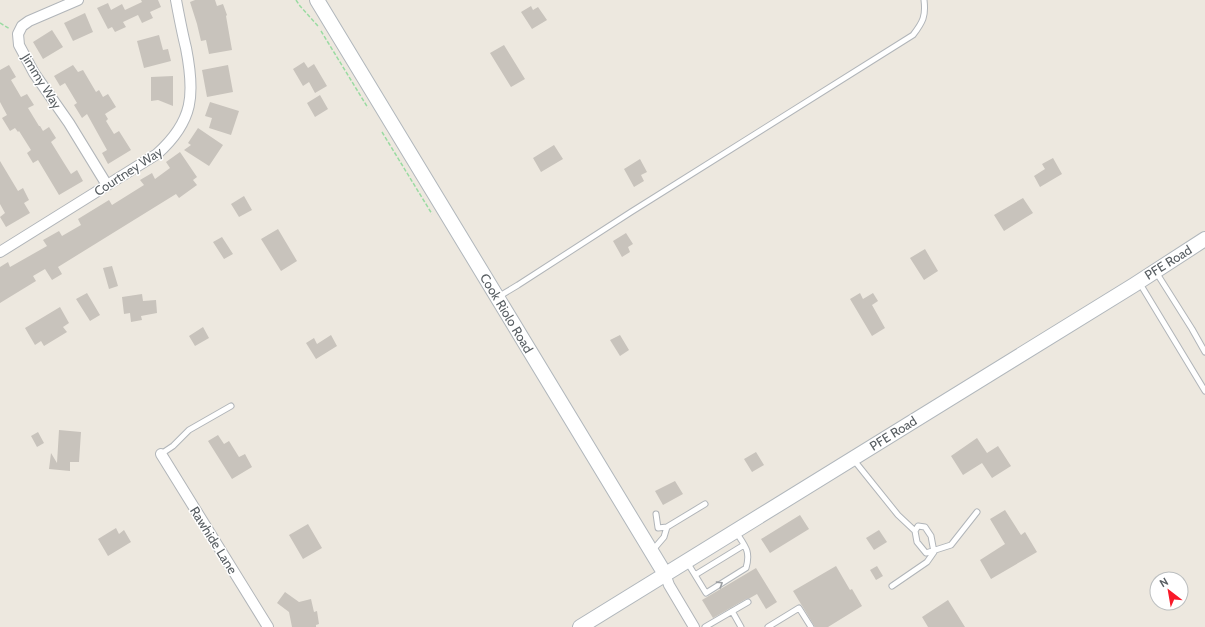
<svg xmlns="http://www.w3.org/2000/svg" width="1205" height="627" font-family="Cabin,sans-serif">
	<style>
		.building { fill: #c8c3bc }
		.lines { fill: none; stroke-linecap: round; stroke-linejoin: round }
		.lane-casing { stroke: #b1b5b9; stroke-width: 7 }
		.street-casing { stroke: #b1b5b9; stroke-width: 12 }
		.secondary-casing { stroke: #b1b7bc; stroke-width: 16 }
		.path { stroke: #9adba2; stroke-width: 1.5; stroke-dasharray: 4 2; stroke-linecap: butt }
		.lane { stroke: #fff; stroke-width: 5 }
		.street { stroke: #fff; stroke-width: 10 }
		.secondary { stroke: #fff; stroke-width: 14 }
		.oneway { stroke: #9b9ea1 }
		.labels { text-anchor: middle; stroke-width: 3; stroke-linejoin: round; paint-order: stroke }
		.street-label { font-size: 13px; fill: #585e62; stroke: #fff }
	</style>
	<rect width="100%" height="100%" fill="#ede8df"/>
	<path class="building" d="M141 0H158L161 7 150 12 153 18 142 23 138 15 123 22 126 27 115 32 112 27 108 29 97 8 108 3 111 10 122 4 125 10 142 2Z
		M195 0H215L217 6 223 4 227 15 226 16 232 50 209 54 206 40 201 41 197 24 190 2Z
		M531 6 533 10 538 7 547 20 532 29 521 12Z
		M85 13 93 32 73 41 64 23Z
		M52 30 63 47 43 59 33 42Z
		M159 35 163 50 168 49 171 61 144 68 137 41Z
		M504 45 525 79 511 87 490 53Z
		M304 62 308 68 314 64 327 86 315 93 309 82 303 86 293 69Z
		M9 65 16 77 11 80 21 97 27 94 34 105 28 108 39 126H40L43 131 49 127 56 138 51 142 64 163 71 174 77 170 83 181 59 195 38 160 33 163 27 153 31 150 19 131 18 132 15 128 10 131 2 118 7 115 0 102V70Z
		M73 65 78 72 83 70 96 92 99 90 103 97 108 94 116 107 105 114 108 119 106 121 114 134 119 131 131 150 108 164 102 153 107 150 87 114 82 118 74 105 77 103 65 83 60 86 54 76Z
		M228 65 233 92 207 97 202 70Z
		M173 76V106L158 100 151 101V77Z
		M320 95 328 109 315 117 307 103Z
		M210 102 239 111 231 135 209 128 212 118 205 116Z
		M198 128 223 145 209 166 184 150 191 145 188 143Z
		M554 145 563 159 541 172 533 158Z
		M180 152 197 177 193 180 197 185 179 198 176 194 58 267 62 274 52 280 45 269 33 276 36 281 0 303V267L8 262 10 267 47 246 43 240 59 231 62 236 81 225 78 219 109 200 112 205 144 185 140 180 152 173 155 179 170 168 166 162Z
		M1053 158 1062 174 1040 187 1034 176 1045 169 1042 164Z
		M640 159 647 172 641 175 644 181 634 187 624 169Z
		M0 161 18 191 23 188 29 200 24 203 30 213 6 227 0 217 5 213 0 204Z
		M244 196 252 210 239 217 231 204Z
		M1023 198 1033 213 1004 231 994 215Z
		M278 229 297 261 281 271 261 239Z
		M626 233 633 244 628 247 630 252 622 257 613 241Z
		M222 237 233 254 224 259 213 242Z
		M925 249 938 271 924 280 910 258Z
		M112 266 118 286 109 289 103 268Z
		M87 293 100 315 90 321 76 299Z
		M860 293 863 299 873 293 878 301 872 305 885 328 872 336 850 299Z
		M142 294 143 301 156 300 157 313 141 316 142 320 131 322 130 313 124 314 122 297Z
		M60 307 69 323 63 327 67 332 44 346 41 341 35 345 25 328Z
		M203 327 209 338 195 346 189 336Z
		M331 335 337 346 316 359 306 343 314 338 317 344Z
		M620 335 629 350 620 356 610 340Z
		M59 430 81 432 79 462H70V471L49 469 51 453 57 463Z
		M38 432 44 443 37 447 31 436Z
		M218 435 224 444 229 441 239 457 245 454 252 467 232 479 208 441Z
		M977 438 987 453 998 446 1011 466 992 478 982 463 963 475 951 456Z
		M756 452 764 465 752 472 744 459Z
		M675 481 683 494 663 505 655 491Z
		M1005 510 1021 535 1025 532 1037 552 991 579 980 560 1005 544 990 519Z
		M800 515 809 529 770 553 761 539Z
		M308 524 322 548 303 559 289 535Z
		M116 528 119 534 124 530 131 542 108 556 98 539Z
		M879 530 887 542 874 550 866 538Z
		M836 566 850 590 852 589 862 606 828 627H815L793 591Z
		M877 566 883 576 876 580 870 570Z
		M756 568 777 602 766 609 757 594 750 598 746 599 713 618 702 600Z
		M285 592 299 602 311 599 314 612 317 611 319 624 316 625V627H292L289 612 277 603Z
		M948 600 965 627H928L922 617Z"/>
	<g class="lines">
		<g class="lane-casing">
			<path id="lane" d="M1156 272 1192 329 1205 352
				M1139 282 1205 391
				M498 297 518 285 631 212 913 35C923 22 926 16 924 0
				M161 454 173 446 189 430 231 406
				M853 459 898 515 915 531 917 542 926 553 951 545 977 512
				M656 514 658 528 667 527
				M652 551 664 537 667 527 705 504
				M687 562 706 593 746 568C751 551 745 546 736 532
				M695 575 744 545
				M892 586 927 562 934 552 931 536 925 527 918 526 915 531
				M732 611 741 627
				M705 627 748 602
				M768 627 799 608 811 627"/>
		</g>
		<g class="street-casing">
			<path id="street" d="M78 0 29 21 22 26 18 34 19 45 34 73 69 123 107 185
				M0 252 157 154C194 121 195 94 186 48 182 32 179 16 176 0
				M161 454 268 627
				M665 574 669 585 694 627"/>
		</g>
		<g class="secondary-casing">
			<path id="secondary" d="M317 0 665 574
				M580 627 1134 285 1205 239"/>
		</g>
		<path class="path" d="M296 0 300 6 318 26
			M0 23 10 29
			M321 31 368 108
			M382 132 432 214"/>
		<use href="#lane" class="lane"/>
		<use href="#street" class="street"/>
		<use href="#secondary" class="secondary"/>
	</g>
	<defs><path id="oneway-chevron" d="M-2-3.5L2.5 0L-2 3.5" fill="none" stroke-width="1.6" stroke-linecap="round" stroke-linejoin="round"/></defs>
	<use class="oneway" href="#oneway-chevron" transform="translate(720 584) rotate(-32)"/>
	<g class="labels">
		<g class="street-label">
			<text transform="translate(42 81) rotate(58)" y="5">Jimmy Way</text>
			<text transform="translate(128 171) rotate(-33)" y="5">Courtney Way</text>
			<text transform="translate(1168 262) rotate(-32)" y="5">PFE Road</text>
			<text transform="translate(507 313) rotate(59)" y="5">Cook Riolo Road</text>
			<text transform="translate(893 433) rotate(-32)" y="5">PFE Road</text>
			<text transform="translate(214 540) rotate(58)" y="5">Rawhide Lane</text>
		</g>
	</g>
	<g transform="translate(1169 591) rotate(329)"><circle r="19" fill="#ffffff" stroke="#bcbfc0"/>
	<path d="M0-3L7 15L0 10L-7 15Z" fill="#f91929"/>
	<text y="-6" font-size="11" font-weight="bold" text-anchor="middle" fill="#585e62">N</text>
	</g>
</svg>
